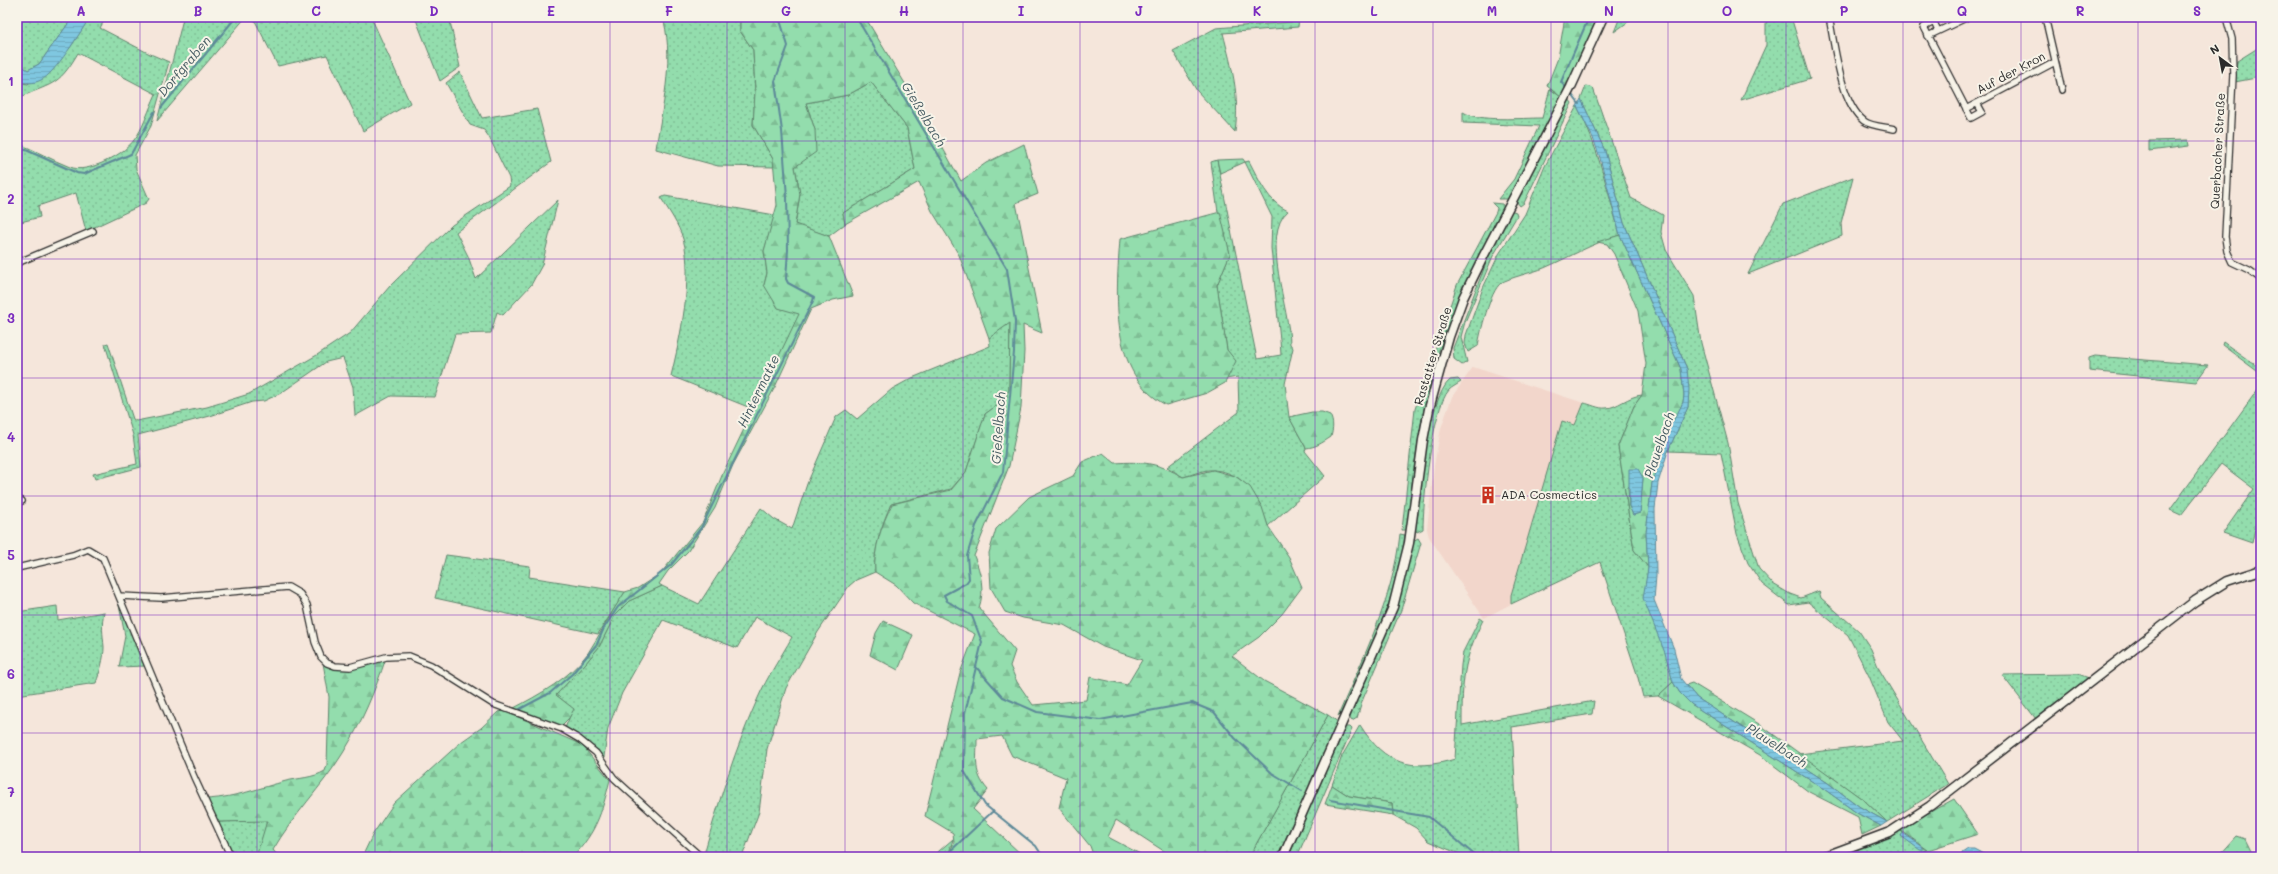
<svg xmlns="http://www.w3.org/2000/svg" width="2278" height="874" font-family="Mali,sans-serif">
	<style>
		.built { fill: #f2d6cb }
		.grass { fill: url(#grass-dots); stroke: #5f846c }
		.forest { fill: url(#forest-firs); stroke: #5f846c; fill-rule: evenodd }
		.water { fill: url(#water-rules); stroke: #5d8998 }
		.lines { fill: none; stroke-linecap: round; stroke-linejoin: round }
		.stream { stroke: #5d8998; stroke-width: 2 }
		.street-casing { stroke: #2b2b2b; stroke-width: 8 }
		.secondary-casing { stroke: #2b2b2b; stroke-width: 11 }
		.street { stroke: #f7f3e8; stroke-width: 5.5 }
		.secondary { stroke: #f7f3e8; stroke-width: 8 }
		.grid { fill: none; stroke: #7b2cbf; stroke-width: 1; stroke-opacity: 0.55 }
		.labels { text-anchor: middle; stroke-width: 4; stroke-linejoin: round; paint-order: stroke }
		.street-label { font-size: 12px; fill: #2b2b2b; stroke: #f7f3e8 }
		.poi-label { font-size: 12px; fill: #2b2b2b; stroke: #f7f3e8; text-anchor: start }
		.water-label { font-size: 13px; font-style: italic; fill: #445a61; stroke: #f7f3e8 }
		.neatline { fill: none; stroke: #7b2cbf; stroke-width: 1.5 }
		.grid-label { font-size: 13px; text-anchor: middle; font-weight: bold; fill: #7b2cbf }
	</style>
	<defs>
		<pattern id="grass-dots" width="8" height="8" patternUnits="userSpaceOnUse"><rect width="8" height="8" fill="#93ddad"/><path d="M2 2h.1M6 6h.1" fill="none" stroke="#7fbe95" stroke-width="1.8" stroke-linecap="round"/></pattern>
		<pattern id="forest-firs" width="22" height="20" patternUnits="userSpaceOnUse"><rect width="22" height="20" fill="#93ddad"/><path d="M5 1l3.5 6h-7zM16 11l3.5 6h-7z" fill="#7fbe95"/></pattern>
		<pattern id="water-rules" width="6" height="5" patternUnits="userSpaceOnUse"><rect width="6" height="5" fill="#7fc7e0"/><path d="M0 2.5h6" fill="none" stroke="#6eabc0"/></pattern>
	</defs>
	<rect width="100%" height="100%" fill="#f5e6db"/>
	<filter id="ink" filterUnits="userSpaceOnUse"><feTurbulence type="fractalNoise" baseFrequency=".025" numOctaves="2"/><feDisplacementMap in="SourceGraphic" scale="8" xChannelSelector="R" yChannelSelector="G"/><feConvolveMatrix kernelMatrix="1 2 1 2 8 2 1 2 1" color-interpolation-filters="sRGB"/></filter>
	<g filter="url(#ink)">
		<path class="built" d="M1473 367 1584 403 1575 425 1562 422 1511 595V604L1484 618 1429 537 1427 529 1434 466 1441 428 1452 397Z"/>
		<path class="grass" d="M17 17H73L39 64 28 70 17 63Z
			M90 17H106L100 28 148 53 169 62 151 126 135 155 136 169 149 199 146 203 86 231 76 193 38 206 40 217 17 223V160L23 158 17 153V143C35 150 52 160 70 167 80 171 92 167 102 163 141 145 140 129 156 94L78 53C57 89 51 82 17 99V82L28 84 70 48Z
			M184 17H246L157 121 183 19Z
			M253 17H371L410 103 363 131 327 55 278 66Z
			M415 17H449L460 67 440 81Z
			M674 17H740V31L753 50 755 92 753 125 773 159 774 167 718 166 656 149C662 106 674 65 664 21Z
			M1294 17H1299L1298 27 1223 33C1232 69 1240 94 1235 132L1197 91 1173 51 1216 28 1292 22Z
			M1620 17H1635L1614 32Z
			M1775 17H1791L1810 79 1741 100 1766 45V22Z
			M2261 46V77L2235 82 2237 61Z
			M460 72 482 118 537 109 551 162 456 232 468 256 476 279 558 200 542 265 531 285 503 315 497 312 491 333 455 334 435 397 391 396 355 416 353 387 343 358 326 362 281 393 264 401 252 402 210 416 138 435 141 467 95 479 93 474 137 464 133 435 105 344 108 343 133 419 136 421 207 407 249 394 317 355 350 333 390 286 452 225 510 186 509 178 489 137 484 130 470 125 446 83Z
			M871 82 907 128 915 169 843 213 845 224 829 236 795 225 800 194 795 167 815 130 806 103 848 95Z
			M1586 86 1593 88 1631 198 1663 215 1661 232 1666 250 1694 296 1701 343 1728 443 1738 503 1759 569 1773 584 1790 594 1801 598 1819 591 1821 598 1859 631 1871 649 1879 669 1948 784 1887 822 1865 801 1799 754 1903 741 1888 722 1869 676 1848 635 1808 602 1789 605 1762 584 1748 563 1737 534 1721 453 1668 451 1688 407 1687 369 1624 223 1605 151 1581 99Z
			M1550 89 1561 97 1508 199H1498L1514 179 1539 126 1463 123V112C1479 122 1522 118 1542 118Z
			M1569 99 1572 103 1524 203 1520 206 1516 201Z
			M1577 106C1599 147 1607 191 1620 235 1593 243 1570 257 1544 268 1534 272 1508 278 1501 283 1490 291 1480 333 1478 346L1468 352 1465 344 1466 335 1483 288 1499 254 1525 214 1545 166Z
			M2188 140 2189 146 2149 151V141Z
			M1217 160 1257 359 1281 355 1280 340 1271 248 1272 217 1245 162 1249 161C1259 180 1268 202 1288 211 1260 234 1290 311 1290 344L1293 348 1285 384 1289 417 1306 448 1305 451 1325 476 1268 526C1259 499 1246 472 1213 470 1204 469 1192 475 1183 477L1167 467 1239 412 1238 377 1226 379 1235 361 1227 350 1217 285 1230 254 1219 212H1218L1211 162Z
			M1853 177 1841 223 1842 236 1748 274 1783 204Z
			M665 196 775 215 764 251 767 273 764 285 800 314 753 409 671 376C680 339 694 276 683 239 679 225 669 211 661 198Z
			M1492 203 1502 204 1504 207C1476 260 1449 313 1433 371 1419 424 1412 477 1407 530H1402L1415 409 1457 285 1496 212 1497 208Z
			M1513 211 1516 212 1517 216 1493 256 1465 322 1461 337 1467 362 1462 365 1454 359 1453 348 1490 253 1510 212Z
			M1010 322 1009 390 1003 401 985 414 966 472 951 489 891 504C882 524 873 549 875 572L856 580 849 586 818 632 786 688 767 749 759 812 742 857H707L704 854C719 801 735 749 758 698 767 677 781 657 792 637L755 617 737 648 663 620 622 693 608 728 604 757 585 741 565 728 573 709 556 695 585 664 599 647 615 615 629 601 662 586 699 604 761 508 774 519 792 529 807 484 836 417 846 410 857 419 892 389 912 378 990 346 989 338Z
			M2223 342 2261 369V374L2222 345Z
			M2095 356 2208 365 2196 382 2089 371V358Z
			M1458 379 1461 382C1458 384 1452 387 1449 390 1432 409 1423 502 1423 529L1417 532 1415 529C1418 499 1428 398 1450 380Z
			M2261 385 2259 433 2261 434V500L2252 543 2223 533 2254 489 2221 464 2181 515 2170 510Z
			M1642 395 1634 406 1618 446 1634 550 1648 567 1647 579 1673 682 1658 696 1643 697 1637 674 1600 562 1511 604V595L1562 421 1575 425 1584 403C1590 404 1599 409 1606 408 1617 408 1628 396 1642 395Z
			M1400 534 1405 535C1397 599 1367 657 1341 715L1338 716C1363 657 1393 600 1400 534Z
			M1418 538 1421 543 1401 610 1363 699 1357 718 1352 721 1349 717C1375 659 1402 604 1413 541Z
			M446 555 530 566 529 577 625 592 598 634 435 598Z
			M118 600 146 666 119 667 125 636Z
			M57 606 58 620 104 612C101 625 103 634 104 647 104 659 100 671 96 683L17 695V612Z
			M1480 618 1483 620C1463 660 1462 681 1462 725L1594 701 1592 714 1512 727 1519 857H1467L1428 841 1416 828 1393 815 1392 803 1349 796 1332 785 1342 756 1360 725C1385 765 1411 772 1455 759L1461 665 1463 652Z
			M2078 674 2089 678 2036 719 2002 675Z
			M1328 715 1338 722 1279 857H1249Z
			M1345 727H1350L1352 729 1297 857H1288Z
			M267 820 259 855 256 857H235L218 822Z
			M1899 829 1903 833 1901 836 1928 850 1905 857H1837L1880 839Z
			M953 839 948 857H932Z"/>
		<path class="forest" d="M740 17H865L930 125 961 181 986 163 1024 144 1038 194 1016 203 1042 333 1023 325 1024 351 1021 408 1009 466 974 556C981 573 985 590 979 608L1015 651 1010 666 1017 682 1033 705 1086 700 1090 677 1127 685 1142 660 1103 647 1064 625 1023 618 1005 612 991 588 989 553 996 529 1029 497 1073 476 1082 462 1103 453 1115 463C1142 461 1159 463 1183 477L1213 470 1235 476 1250 487 1262 507 1268 526 1289 557 1302 587 1282 614 1259 637 1232 656 1264 681 1328 715 1249 857H1173L1116 820 1108 837 1140 854 1138 857H1094L1090 846 1059 808 1066 778 1012 756 1002 736 977 739C977 761 973 773 988 790L973 809 1024 857H948L954 842 953 833 925 816 960 673 975 634 913 603 896 585 875 572C873 549 882 524 892 504L951 490 966 472 985 414 1003 401 1009 390 1010 323 989 338 959 255 932 211 919 182 845 224 843 213 915 169 907 128 871 82 848 95 806 103 815 130 816 152 795 167 800 194 795 224 829 236 853 296 833 300 811 309 775 387 733 465 715 508 688 551 668 571 659 584 662 586 629 601 615 615 599 647 585 664 556 695 574 709 569 718 561 726 512 709C539 695 570 678 588 653 601 633 611 612 625 592L638 588 661 573 703 522 723 473 799 314 778 308 764 285 767 273 764 251 777 205 773 159 753 125 755 92 753 50 740 31Z
			M1565 17H1598L1561 97 1547 86 1558 58Z
			M1243 159 1245 162 1220 173 1217 160Z
			M1220 212 1230 254 1217 285 1227 350 1236 361 1225 383 1207 393 1166 405C1109 375 1116 294 1120 239Z
			M1620 235 1681 369 1684 395 1683 402 1657 461 1656 475 1652 483 1646 533 1648 567 1634 550 1618 446 1634 406 1642 395 1646 364 1638 311 1614 254 1607 244 1597 242ZM1643 478 1640 513 1633 515 1629 506 1628 487Z
			M1312 412H1322L1330 415C1334 423 1333 429 1331 437 1322 443 1316 447 1306 448L1289 417Z
			M883 621 913 635 898 670 870 655 876 633Z
			M386 658C375 691 361 724 343 753 322 787 293 815 273 850L279 857H256L267 821 218 822 208 799C236 797 260 788 286 781 299 778 313 778 325 771L327 765 329 697 323 663 334 668Z
			M1673 682 1680 693 1691 704 1824 789 1857 813 1881 826 1862 835 1858 817 1809 792 1760 755 1658 696Z
			M1692 683 1759 724 1865 801 1887 822 1860 807 1828 783 1697 698 1686 685Z
			M505 711 582 745 610 780C601 815 597 830 573 857H362L373 834 394 803 461 742 481 728 498 712Z
			M1332 785 1349 796 1392 803 1393 815 1325 804Z
			M1954 799 1978 834 1928 850 1899 829Z
			M2236 836 2245 839 2254 857H2217Z"/>
		<path class="water" d="M73 17H90C82 30 54 75 41 80 33 84 26 83 17 82V63L28 70 39 64Z
			M1581 99 1605 151 1624 223 1687 369 1689 389 1688 407 1668 451 1658 483 1655 509 1656 576 1654 600 1674 649 1681 679 1697 698 1828 783 1860 807 1887 822 1881 826 1857 813 1824 789 1691 704 1680 693 1673 682 1665 653 1643 598 1648 568 1646 533 1652 483C1658 471 1658 457 1662 444 1667 429 1677 416 1683 402L1684 395 1681 369 1620 235 1600 158 1593 138 1577 106Z
			M1629 469H1638L1643 478 1640 513 1633 515 1629 506Z
			M1903 833 1923 847V850H1920L1901 836Z
			M1968 849H1974L1989 857H1962V853Z"/>
		<g class="lines">
			<path class="stream" d="M856 17 1007 269 1015 321 1014 352 1003 472 976 526 967 556 969 579 966 583 944 595 947 601 972 616 982 642 965 713 964 771 985 805 1036 846 1043 857
				M1567 89 1561 82 1589 17
				M1570 92 1579 104
				M161 108 236 17
				M17 149 26 150 77 173 84 174 131 154 154 112
				M976 667 1003 697 1037 712 1100 720 1192 703 1214 712 1235 738 1272 773 1302 791
				M518 710 550 693 572 674 597 644 604 628 618 607 671 565 701 528 813 301 814 297 788 283 786 279 788 250 787 197 782 131 775 81 788 46 779 17
				M1330 800 1429 817 1477 857
				M1925 851 1933 857
				M944 857 993 811"/>
			<g class="street-casing">
				<path id="street" d="M1829 17C1835 46 1840 102 1864 121 1870 126 1885 127 1894 129
					M2045 17 2062 90
					M2226 17 2232 39 2233 75 2225 237 2227 251 2232 262 2249 270 2261 279
					M1938 31 1934 22 1924 27 1971 118 1982 112 1977 103
					M1928 36 1968 17
					M1966 109 2055 62
					M17 263 93 231
					M17 503 22 501
					M17 568 73 555 88 549 103 558 194 777 231 857
					M120 596 161 598 288 587 300 594 307 605 315 642 321 657 327 663 335 666 350 667 386 657 409 656 431 665 493 704 562 729 579 739 596 753 614 778 701 857"/>
			</g>
			<g class="secondary-casing">
				<path id="secondary" d="M1283 857 1393 607 1409 543 1423 440 1429 409 1449 337 1463 298 1484 255 1571 87 1603 17
					M1823 857 1890 832 1930 806 2195 601 2227 581 2261 570"/>
			</g>
			<use href="#street" class="street"/>
			<use href="#secondary" class="secondary"/>
		</g>
	</g>
	<path class="grid" d="M140 17V857M257 17V857M375 17V857M492 17V857M610 17V857M727 17V857M845 17V857M963 17V857M1080 17V857M1198 17V857M1315 17V857M1433 17V857M1551 17V857M1668 17V857M1786 17V857M1903 17V857M2021 17V857M2138 17V857M17 141H2261M17 259H2261M17 378H2261M17 496H2261M17 615H2261M17 733H2261"/>
	<defs>
		<g id="building-bare" transform="scale(1.38)"><path d="M-4-6H4V6H1V3H-1V6H-4ZM-2.5-4.3h1.7v1.8h-1.7ZM.8-4.3h1.7v1.8H.8ZM-2.5-1h1.7V.8h-1.7ZM.8-1h1.7V.8H.8Z" fill="#c8321e" stroke="#f7f3e8" stroke-width="2.5" paint-order="stroke"/></g>
	</defs>
	<g fill-rule="evenodd">
		<use href="#building-bare" x="1488" y="495"/>
	</g>
	<g class="labels">
		<g class="street-label">
			<text transform="translate(2011 73) rotate(-28)" y="4">Auf der Kron</text>
			<text transform="translate(2218 151) rotate(-87)" y="4">Querbacher Straße</text>
			<text transform="translate(1433 356) rotate(-73)" y="4">Rastatter Straße</text>
		</g>
		<g class="poi-label">
			<text x="1501" y="499">ADA Cosmectics</text>
		</g>
		<g class="water-label">
			<text transform="translate(184 66) rotate(-50)" y="5">Dorfgraben</text>
			<text transform="translate(924 114) rotate(59)" y="5">Gießelbach</text>
			<text transform="translate(758 391) rotate(-64)" y="5">Hintermatte</text>
			<text transform="translate(998 428) rotate(-86)" y="5">Gießelbach</text>
			<text transform="translate(1659 445) rotate(-71)" y="5">Plauelbach</text>
			<text transform="translate(1777 745) rotate(33)" y="5">Plauelbach</text>
		</g>
	</g>
	<rect width="2278" height="874" fill="none" stroke="#f7f3e8" stroke-width="44"/>
	<g transform="translate(2220 58) rotate(328)" stroke="#f7f3e8" stroke-width="3" paint-order="stroke">
	<path d="M0-3L7 15L0 10L-7 15Z" fill="#2b2b2b"/>
	<text y="-6" font-size="11" font-weight="bold" text-anchor="middle" fill="#2b2b2b">N</text>
	</g>
	<rect x="22" y="22" width="2234" height="830" class="neatline"/>
	<g class="grid-label">
		<text x="81" y="16">A</text>
		<text x="198" y="16">B</text>
		<text x="316" y="16">C</text>
		<text x="434" y="16">D</text>
		<text x="551" y="16">E</text>
		<text x="669" y="16">F</text>
		<text x="786" y="16">G</text>
		<text x="904" y="16">H</text>
		<text x="1021" y="16">I</text>
		<text x="1139" y="16">J</text>
		<text x="1257" y="16">K</text>
		<text x="1374" y="16">L</text>
		<text x="1492" y="16">M</text>
		<text x="1609" y="16">N</text>
		<text x="1727" y="16">O</text>
		<text x="1844" y="16">P</text>
		<text x="1962" y="16">Q</text>
		<text x="2080" y="16">R</text>
		<text x="2197" y="16">S</text>
		<text x="11" y="86">1</text>
		<text x="11" y="204">2</text>
		<text x="11" y="323">3</text>
		<text x="11" y="442">4</text>
		<text x="11" y="560">5</text>
		<text x="11" y="679">6</text>
		<text x="11" y="797">7</text>
	</g>
</svg>
